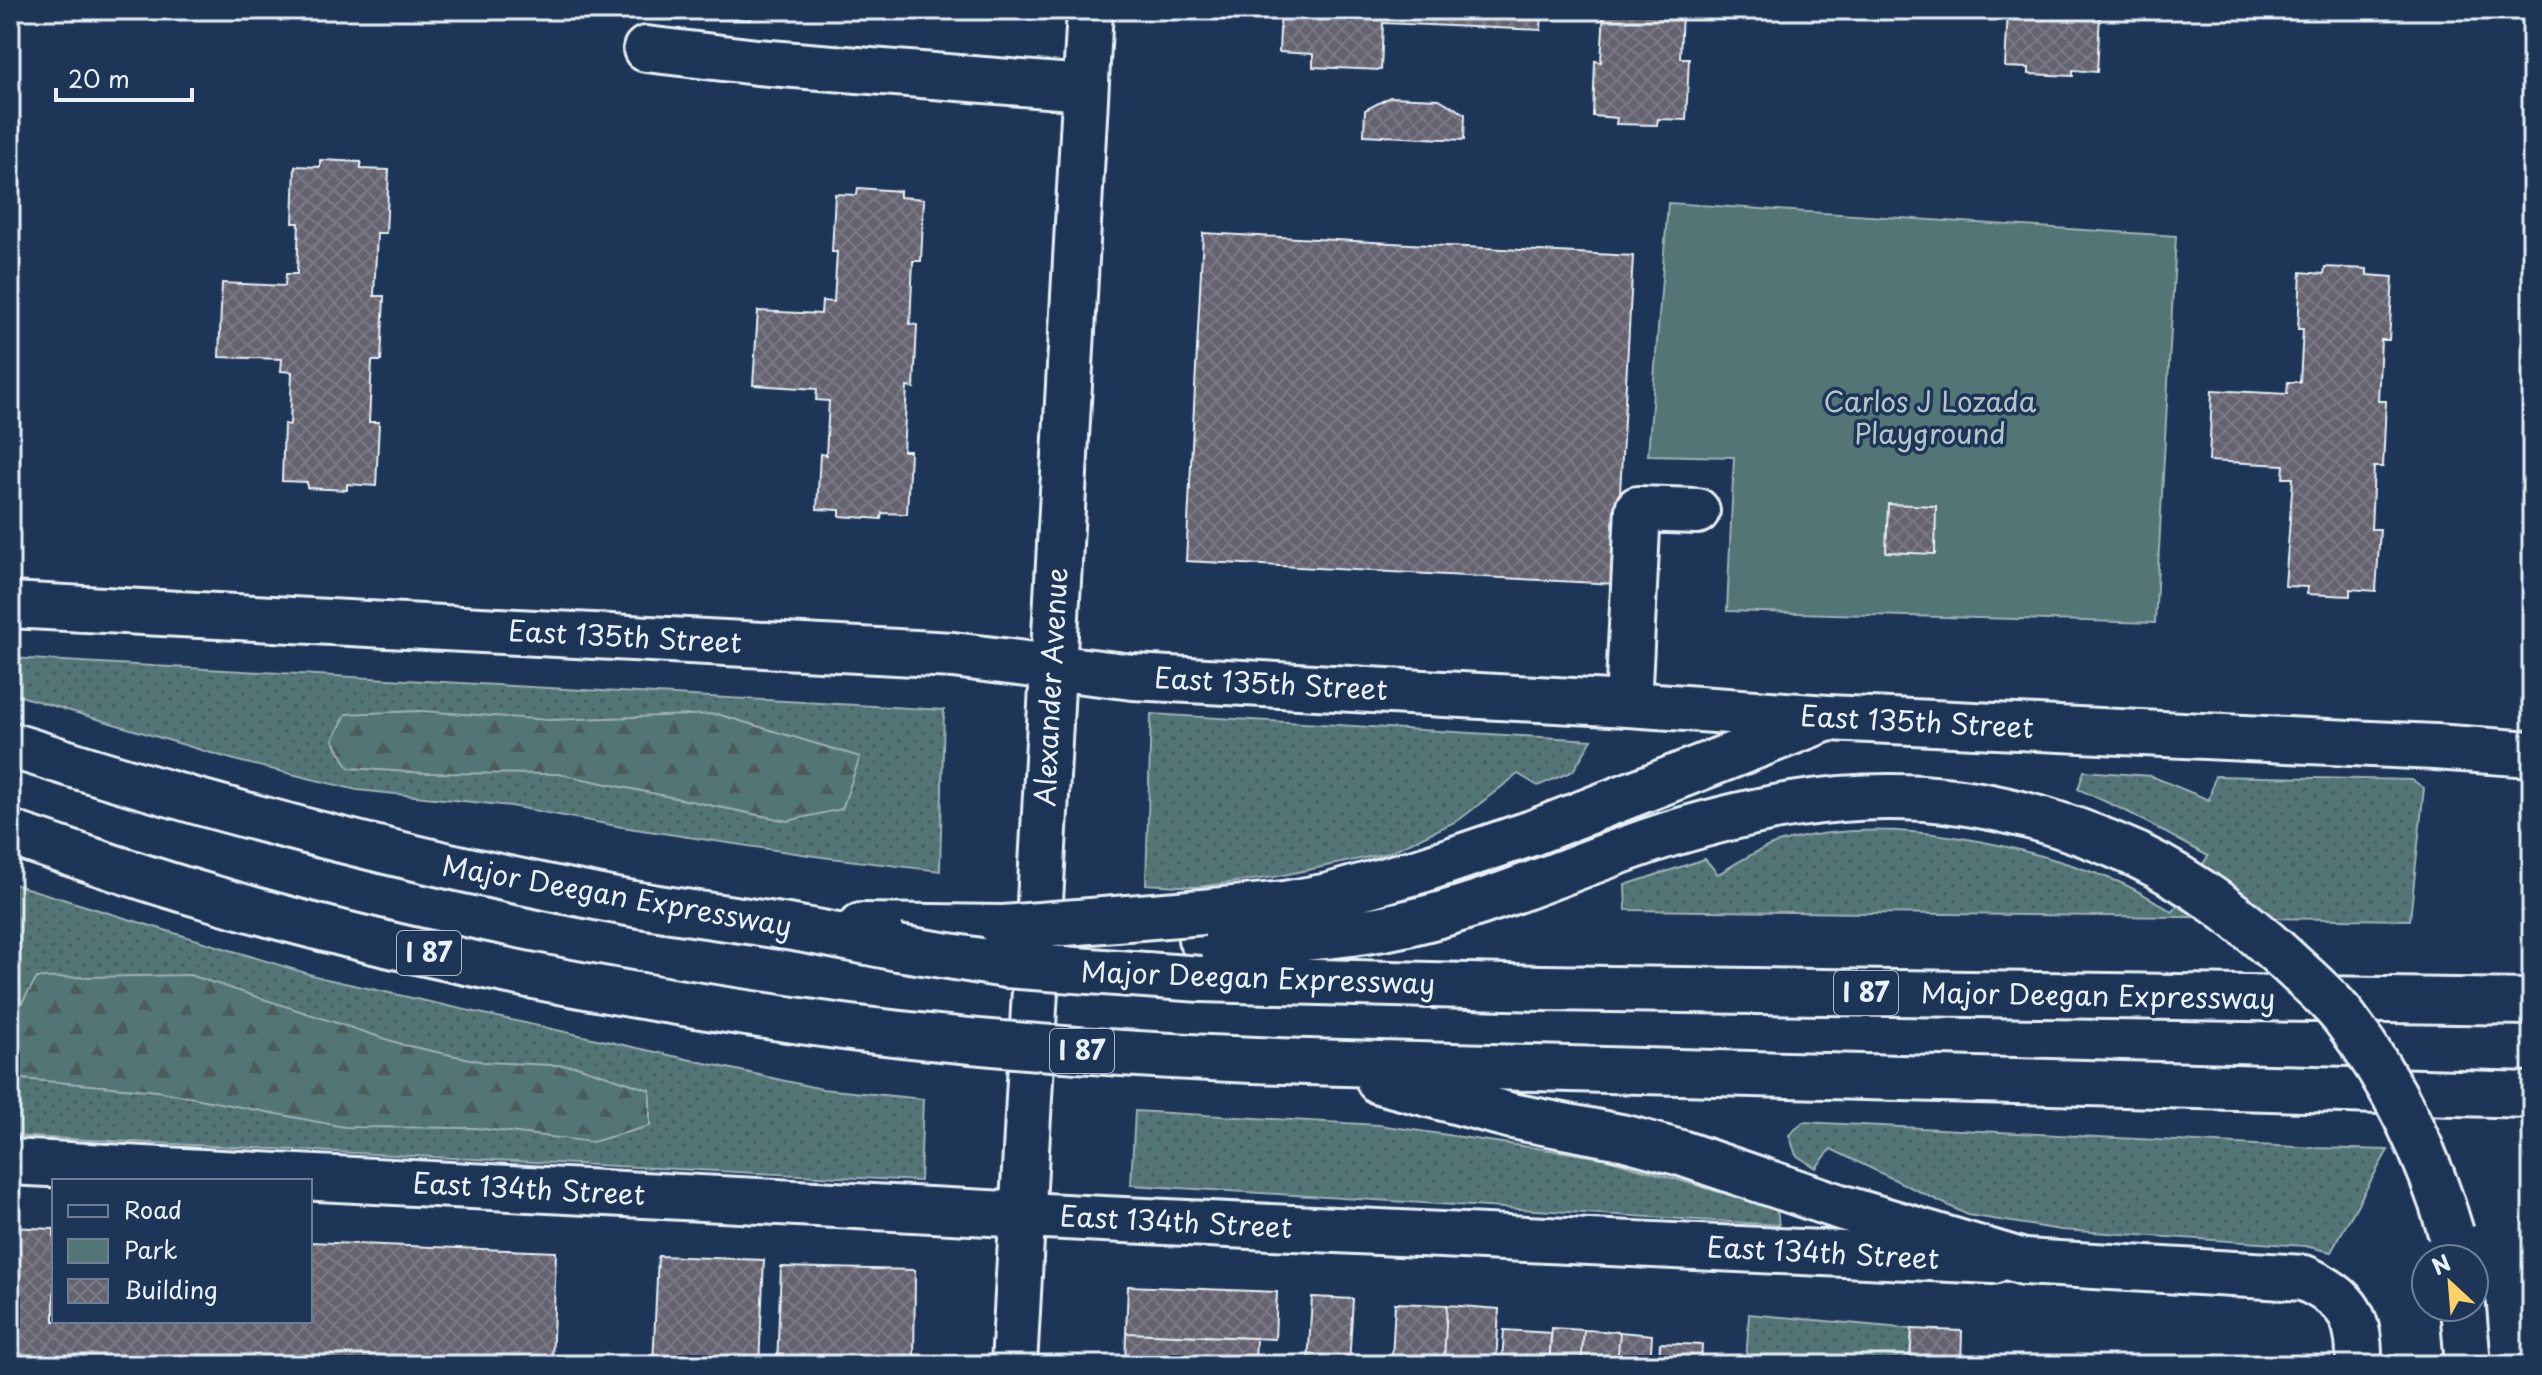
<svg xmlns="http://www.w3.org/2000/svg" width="2542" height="1375" font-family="'Playpen Sans',sans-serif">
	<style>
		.grass { fill: url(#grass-dots); stroke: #9db2b6; stroke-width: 2 }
		.forest { fill: url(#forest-firs); stroke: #9db2b6; stroke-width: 2 }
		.park { fill: #527475; stroke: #9db2b6; stroke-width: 2 }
		.building { fill: url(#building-cross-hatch); stroke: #e8f1f8; stroke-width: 2 }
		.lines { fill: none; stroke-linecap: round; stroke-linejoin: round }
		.minor-casing { stroke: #e8f1f8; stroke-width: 50 }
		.major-casing { stroke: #e8f1f8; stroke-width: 50 }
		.highway-casing { stroke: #e8f1f8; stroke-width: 50 }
		.minor { stroke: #1d3557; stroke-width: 44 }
		.major { stroke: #1d3557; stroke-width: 44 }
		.highway { stroke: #1d3557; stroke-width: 44 }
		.highway-bridge-casing { stroke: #e8f1f8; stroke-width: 50; stroke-linecap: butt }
		.highway-bridge { stroke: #1d3557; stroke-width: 44 }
		.labels { text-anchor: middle; stroke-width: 7; stroke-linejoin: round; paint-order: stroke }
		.shield { fill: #1d3557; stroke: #abb9c8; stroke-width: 2 }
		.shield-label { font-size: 26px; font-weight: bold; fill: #e8f1f8 }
		.park-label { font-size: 28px; fill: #b4c5ca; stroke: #1d3557 }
		.street-label { font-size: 28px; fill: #e8f1f8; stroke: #1d3557 }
	</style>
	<defs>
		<pattern id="grass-dots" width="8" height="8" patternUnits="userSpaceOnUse" patternTransform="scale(2)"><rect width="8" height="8" fill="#527475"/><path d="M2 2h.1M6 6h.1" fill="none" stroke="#4b5c5d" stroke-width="1.8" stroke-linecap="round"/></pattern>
		<pattern id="forest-firs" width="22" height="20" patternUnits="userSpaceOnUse" patternTransform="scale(2)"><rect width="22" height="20" fill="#527475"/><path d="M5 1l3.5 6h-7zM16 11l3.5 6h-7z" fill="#4b5c5d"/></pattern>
		<pattern id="building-cross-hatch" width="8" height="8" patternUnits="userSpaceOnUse" patternTransform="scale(2)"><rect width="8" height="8" fill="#656370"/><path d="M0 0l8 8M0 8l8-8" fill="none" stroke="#7b7a85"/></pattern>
	</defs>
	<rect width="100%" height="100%" fill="#1d3557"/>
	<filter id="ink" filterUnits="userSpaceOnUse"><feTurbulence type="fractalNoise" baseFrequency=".0125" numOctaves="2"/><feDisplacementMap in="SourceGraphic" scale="16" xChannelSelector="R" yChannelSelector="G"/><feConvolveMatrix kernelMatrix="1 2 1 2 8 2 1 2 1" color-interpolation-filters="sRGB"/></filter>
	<g filter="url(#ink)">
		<path class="grass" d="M10 658 944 710 940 871 822 857 622 827 511 806 357 790 238 761 10 693Z
			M1151 714 1592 740 1573 771 1538 786 1518 774 1459 820 1388 853 1274 877 1197 887 1146 884Z
			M2084 771 2151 776 2209 800 2215 776 2412 780 2424 788 2410 920 1626 910 1625 885 1705 859 1718 874C1736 864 1757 849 1778 843 1886 813 2016 842 2119 882 2138 890 2156 902 2173 912L2208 856 2130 813 2078 789Z
			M10 883 322 978 822 1089 923 1099 920 1181 10 1136Z
			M1135 1111 1379 1125 1604 1158 1777 1209 1779 1225 1131 1185Z
			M1803 1122 2315 1148 2388 1150 2331 1252 2305 1246 2061 1230 1968 1215 1831 1149 1816 1168 1796 1155 1789 1135Z
			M1749 1314 1912 1329 1909 1365H1746Z"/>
		<path class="forest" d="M419 711 550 720 717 714 860 757 842 809 787 821 559 774 425 773 349 768 333 740 346 714Z
			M190 975 404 1045 484 1062 577 1066 650 1090V1126L592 1142 476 1128 344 1127 158 1091 22 1079C1 1029 10 1022 37 978Z"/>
		<path class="park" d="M1668 203 2176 236 2155 623 1727 611 1734 457 1648 455Z"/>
		<path class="building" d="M717 10H752L751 20 716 18Z
			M1281 10H1542L1541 30 1383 23 1381 70 1313 67V54L1279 52Z
			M1604 10H1682L1680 58H1689L1686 120 1658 119 1657 125 1616 124 1617 118 1593 116 1595 61 1601 62Z
			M2008 10H2095V14H2100L2097 72 2073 70V76L2029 74V68L2005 67Z
			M1390 97 1439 99 1465 114 1464 140 1364 135 1365 110Z
			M320 160 361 162V169L389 170 386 233H377L374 296H384L381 361H372L369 422H379L376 486 347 484V490L307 488V482L282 481 284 424 290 425 292 372 281 371 282 359 219 357 222 283 285 286 286 274H297L299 223H293L295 166 320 167Z
			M858 188 900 191V197L924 199 921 261H913L910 324 917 325 914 388 907 387 903 451H910L907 514 882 513 881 519 840 516V510L817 509 820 454 826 455 829 401 816 400 817 389 753 385 758 311 821 314 822 301 834 302 837 252H832L835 194 857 195Z
			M1203 233 1633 256 1615 584 1186 561Z
			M2325 267 2367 269V275L2393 277 2389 340H2381L2378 401H2386L2383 467H2374L2371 529H2380L2376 591 2350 589V596L2307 594 2308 587 2285 586 2293 478H2283L2284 465 2209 461 2212 390 2287 394 2288 382H2300L2303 329H2298L2301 272 2324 274Z
			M1888 504 1936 506 1935 554 1886 552Z
			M10 1227 54 1229V1321H310V1242L556 1252 552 1365H10Z
			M658 1256 764 1260 759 1365H653Z
			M781 1267 915 1270 914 1365H777Z
			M1128 1286 1277 1292 1275 1339 1126 1333Z
			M1312 1297 1353 1299 1349 1365H1308Z
			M1395 1303 1447 1305 1444 1361H1431V1365H1406V1360L1392 1359Z
			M1447 1305 1499 1309 1496 1364 1457 1365 1458 1362 1444 1361Z
			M1552 1328 1584 1330 1581 1365H1549Z
			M1912 1329 1962 1331 1961 1365H1910Z
			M1504 1330 1551 1333 1549 1365H1502Z
			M1584 1330 1620 1332 1617 1365H1581Z
			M1620 1332 1652 1335 1650 1365H1617Z
			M1126 1333 1256 1338 1255 1365H1125Z
			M1660 1343 1702 1345 1701 1365H1659Z"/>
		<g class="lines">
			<g class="minor-casing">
				<path id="minor" d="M646 49 757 62 1085 88
					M1628 704 1638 509 1697 511
					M10 1162 1103 1219 1993 1261
					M1014 1365 1090 10"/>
			</g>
			<g class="major-casing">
				<path id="major" d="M10 605 953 655 1133 677 1628 704 1828 718 2435 747 2532 754
					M2024 1262 2304 1278C2349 1299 2360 1316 2359 1365"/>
			</g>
			<g class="highway-casing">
				<path id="highway" d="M10 745C206 808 404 860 606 899 662 910 718 916 774 925 815 931 857 940 898 948
					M10 833C77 855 144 879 212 898 423 960 640 1000 858 1029
					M1203 912 1285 904 1329 896 1425 869 1532 833 1828 718
					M861 926 1003 928
					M1201 939C1275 942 1351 938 1424 919 1508 898 1587 860 1670 834 1841 782 1973 781 2137 855
					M1201 979 1541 988 2532 1002
					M1307 1062 2532 1095
					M1379 1081 1512 1116 1626 1138 1681 1153 1843 1208 2024 1262
					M2463 1307 2468 1365"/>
			</g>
			<use href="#minor" class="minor"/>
			<use href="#major" class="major"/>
			<use href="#highway" class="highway"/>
			<g class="highway-bridge-casing">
				<path id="highway-bridge" d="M2137 855C2197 884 2246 922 2295 968 2312 984 2332 1001 2346 1020 2394 1084 2429 1157 2451 1233
					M1003 928 1203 912
					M898 948 1006 965 1201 979
					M858 1029C1007 1047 1157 1057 1307 1062"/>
			</g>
			<use href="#highway-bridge" class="highway-bridge"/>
		</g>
	</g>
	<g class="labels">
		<g class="shield">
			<rect x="397" y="931" width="64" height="44" rx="6"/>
			<rect x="1834" y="971" width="64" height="44" rx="6"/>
			<rect x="1050" y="1029" width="64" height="44" rx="6"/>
		</g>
		<g class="shield-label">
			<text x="429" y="962">I 87</text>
			<text x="1866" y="1002">I 87</text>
			<text x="1082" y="1060">I 87</text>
		</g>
		<g class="park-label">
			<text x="1930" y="412">Carlos J Lozada<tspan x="1930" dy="32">Playground</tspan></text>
		</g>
		<g class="street-label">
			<text transform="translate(625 637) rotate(3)" y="10">East 135th Street</text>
			<text transform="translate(1271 684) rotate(3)" y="10">East 135th Street</text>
			<text transform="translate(1051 687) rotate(-87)" y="10">Alexander Avenue</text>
			<text transform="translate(1917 722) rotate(3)" y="10">East 135th Street</text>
			<text transform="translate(617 896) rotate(10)" y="10">Major Deegan Expressway</text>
			<text transform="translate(1258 978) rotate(2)" y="10">Major Deegan Expressway</text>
			<text transform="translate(2098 996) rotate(1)" y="10">Major Deegan Expressway</text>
			<text transform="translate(529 1189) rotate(3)" y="10">East 134th Street</text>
			<text transform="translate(1176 1222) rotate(3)" y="10">East 134th Street</text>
			<text transform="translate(1823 1253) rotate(3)" y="10">East 134th Street</text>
		</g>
	</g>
	<rect width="2542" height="1375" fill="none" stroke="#1d3557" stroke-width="40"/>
	<rect x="20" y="20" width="2502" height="1335" fill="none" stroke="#e8f1f8" stroke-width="3" filter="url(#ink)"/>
	<rect x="52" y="1179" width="260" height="144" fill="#1d3557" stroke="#6e8097" stroke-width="2"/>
	<rect x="68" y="1205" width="40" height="12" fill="#1d3557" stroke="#6e8097" stroke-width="2"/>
	<text x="124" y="1219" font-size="24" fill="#e8f1f8">Road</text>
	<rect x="68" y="1239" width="40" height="24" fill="#527475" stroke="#6e8097" stroke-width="2"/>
	<text x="124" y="1259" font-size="24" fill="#e8f1f8">Park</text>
	<rect x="68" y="1279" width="40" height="24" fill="url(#building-cross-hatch)" stroke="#6e8097" stroke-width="2"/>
	<text x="124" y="1299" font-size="24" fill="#e8f1f8">Building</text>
	<g transform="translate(2450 1283) rotate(334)"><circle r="38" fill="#1d3557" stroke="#6e8097" stroke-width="2"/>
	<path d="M0-6L14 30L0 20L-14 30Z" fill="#ffd166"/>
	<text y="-12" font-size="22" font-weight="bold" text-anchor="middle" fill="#e8f1f8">N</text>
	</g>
	<path d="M56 88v12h136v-12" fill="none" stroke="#e8f1f8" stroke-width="4"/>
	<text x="68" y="88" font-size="24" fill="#e8f1f8" stroke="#1d3557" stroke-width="6" paint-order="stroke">20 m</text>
</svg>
